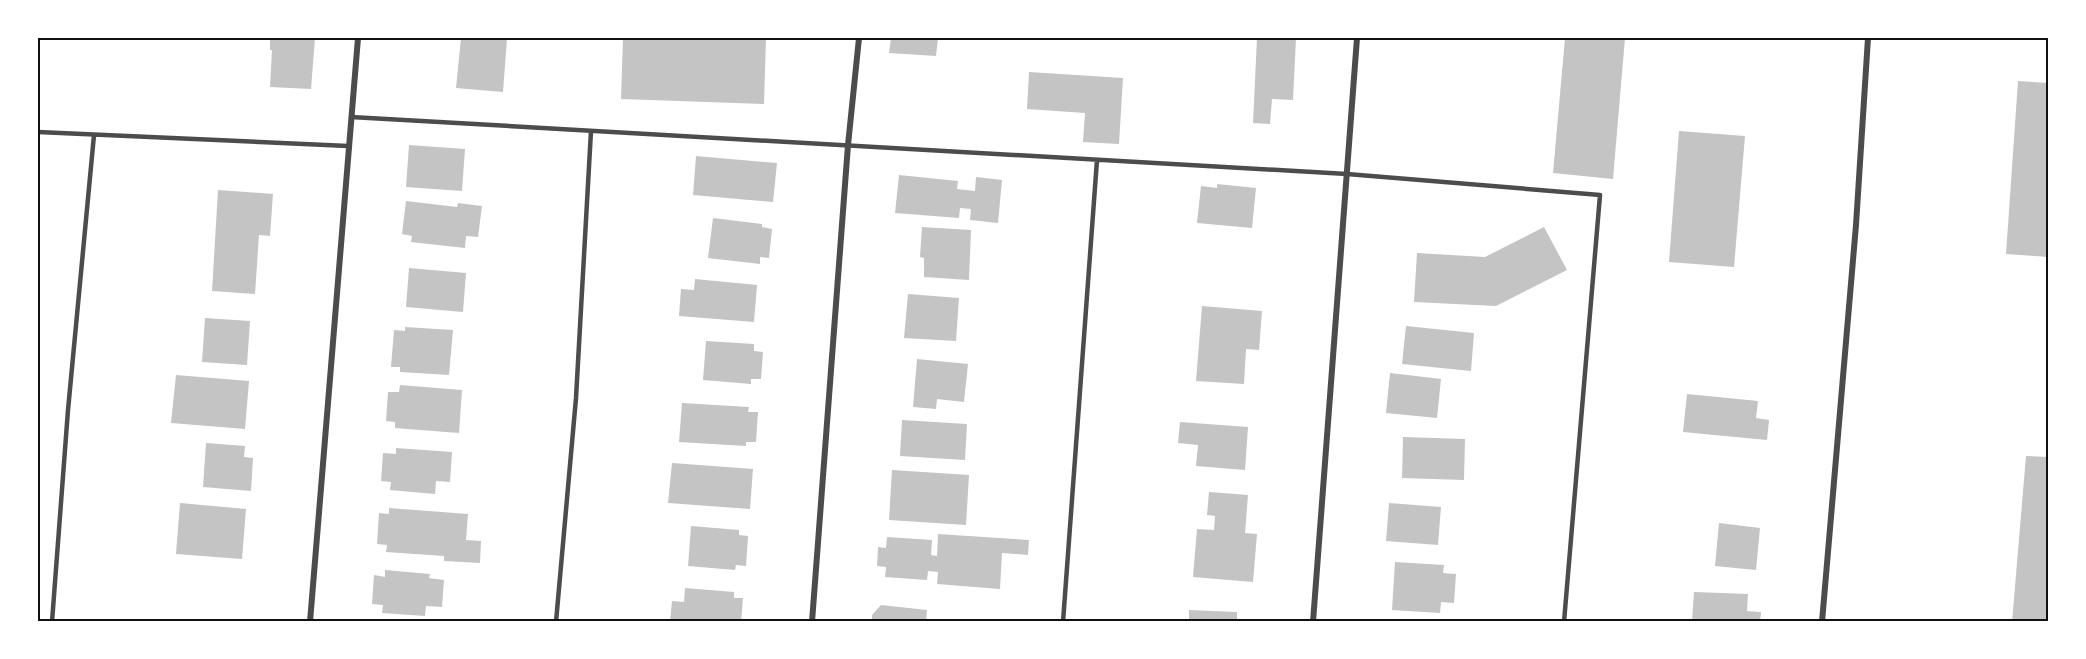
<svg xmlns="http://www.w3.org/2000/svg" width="2086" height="659" font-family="'Roboto Condensed',sans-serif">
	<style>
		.building { fill: #c4c4c4 }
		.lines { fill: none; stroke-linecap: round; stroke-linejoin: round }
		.service { stroke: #4c4c4c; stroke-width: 4.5 }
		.minor { stroke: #4c4c4c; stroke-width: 6 }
		.neatline { fill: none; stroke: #111; stroke-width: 2 }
	</style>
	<rect width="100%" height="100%" fill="#fff"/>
	<path class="building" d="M270 38H315L311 89 270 87 272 50H270Z
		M461 38H507L503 92 456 88Z
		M623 38H766L764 104 621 99Z
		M891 38H938L936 56 889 53Z
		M1257 38H1296L1293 100 1272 99 1270 124 1253 123Z
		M1565 38H1625L1613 179 1553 173Z
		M1029 72 1123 78 1119 144 1083 142 1085 113 1027 109Z
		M2018 81 2048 83V257L2006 254Z
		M1679 131 1745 136 1734 267 1669 262Z
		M409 145 465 149 462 191 406 187Z
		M696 156 777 163 773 202 693 195Z
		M899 175 958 181 957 189 975 191 976 177 1002 180 998 223 970 220 971 209 960 208 959 218 895 213Z
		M1217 184 1256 188 1252 228 1197 223 1201 186 1217 188Z
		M218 190 273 194 270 236 259 235 255 294 212 291Z
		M406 201 457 207 458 203 482 206 478 237 466 236 465 248 411 242 412 236 402 234Z
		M713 218 762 224V227L772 229 769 258 760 257V264L708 258Z
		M922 227 971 230 969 280 924 277V258L920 257Z
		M1544 227 1567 270 1496 306 1414 302 1417 253 1485 257Z
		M409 268 466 273 463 312 406 307Z
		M695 279 757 285 754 322 679 316 681 289 694 290Z
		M908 294 959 298 956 341 904 338Z
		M1202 306 1262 311 1259 350 1246 349 1244 384 1196 381Z
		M205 318 250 321 247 365 202 362Z
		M1406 326 1474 333 1471 371 1402 364Z
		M405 327 453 330 449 375 400 372V367H391L394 330 405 331Z
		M706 341 754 344V351L763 352 761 379H751V384L703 380Z
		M917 359 968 364 964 402 937 399 936 409 913 407Z
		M1390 373 1441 379 1437 418 1386 413Z
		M176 375 249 381 245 429 171 423Z
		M400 385 462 390 459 433 395 428V422L386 421 388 392H399Z
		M1687 394 1758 401 1756 418 1769 420 1767 440 1683 432Z
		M682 403 749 407 748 412H758L756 442H746V446L679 442Z
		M902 420 967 424 965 460 900 456Z
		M1180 422 1248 427 1245 470 1196 466 1198 445 1178 443Z
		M1403 437 1465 439 1464 480 1402 478Z
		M206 443 245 446 244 457 253 458 251 491 203 487Z
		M396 448 452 452 450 482 436 481 435 494 390 490 391 482 381 481 383 453 396 454Z
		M2026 456 2048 457V622H2012Z
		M672 463 753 469 750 509 668 503Z
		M892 470 969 475 966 525 889 520Z
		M1209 492 1248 495 1245 533 1257 534 1253 582 1193 577 1197 529 1214 530 1215 516 1207 515Z
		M180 503 246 509 242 559 176 554Z
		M1389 503 1441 507 1438 545 1386 541Z
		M389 508 468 514 466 540 481 541 480 563 444 561V556L386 552 387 545 377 544 379 513 389 514Z
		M1719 523 1760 528 1756 570 1715 566Z
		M691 526 739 530V535L748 536 746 566 736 565 735 570 688 566Z
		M938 534 1029 540 1028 555 1002 553 1000 589 937 584 938 572 928 571 927 580 885 577 886 567 877 566 878 547 886 548 887 537 932 540 931 555 937 556Z
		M1395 562 1444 565 1443 573 1456 574 1454 603 1441 602 1440 613 1392 610Z
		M385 570 430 574 429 578 444 580 442 607 426 606 425 616 382 613 383 605 372 604 374 575 385 577Z
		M685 588 734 592V598H743L741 622H670L672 601 684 602Z
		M1694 592 1748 594 1747 611 1761 612 1760 622H1692Z
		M881 605 927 610 926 622H872V615Z
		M1189 610 1237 612V622H1189Z"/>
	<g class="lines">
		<path class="service" d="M351 117 1347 174 1600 195 1564 622
			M38 132 348 146
			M52 622 68 410 94 135
			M556 622 576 398 591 131
			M1063 622 1097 160"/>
		<path class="minor" d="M310 622 358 38
			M812 622 848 145 859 38
			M1313 622 1357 38
			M1822 622 1856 225 1868 38"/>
	</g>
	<rect width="2086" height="659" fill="none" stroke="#ffffff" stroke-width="78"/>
	<rect x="39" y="39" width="2008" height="581" class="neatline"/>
</svg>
